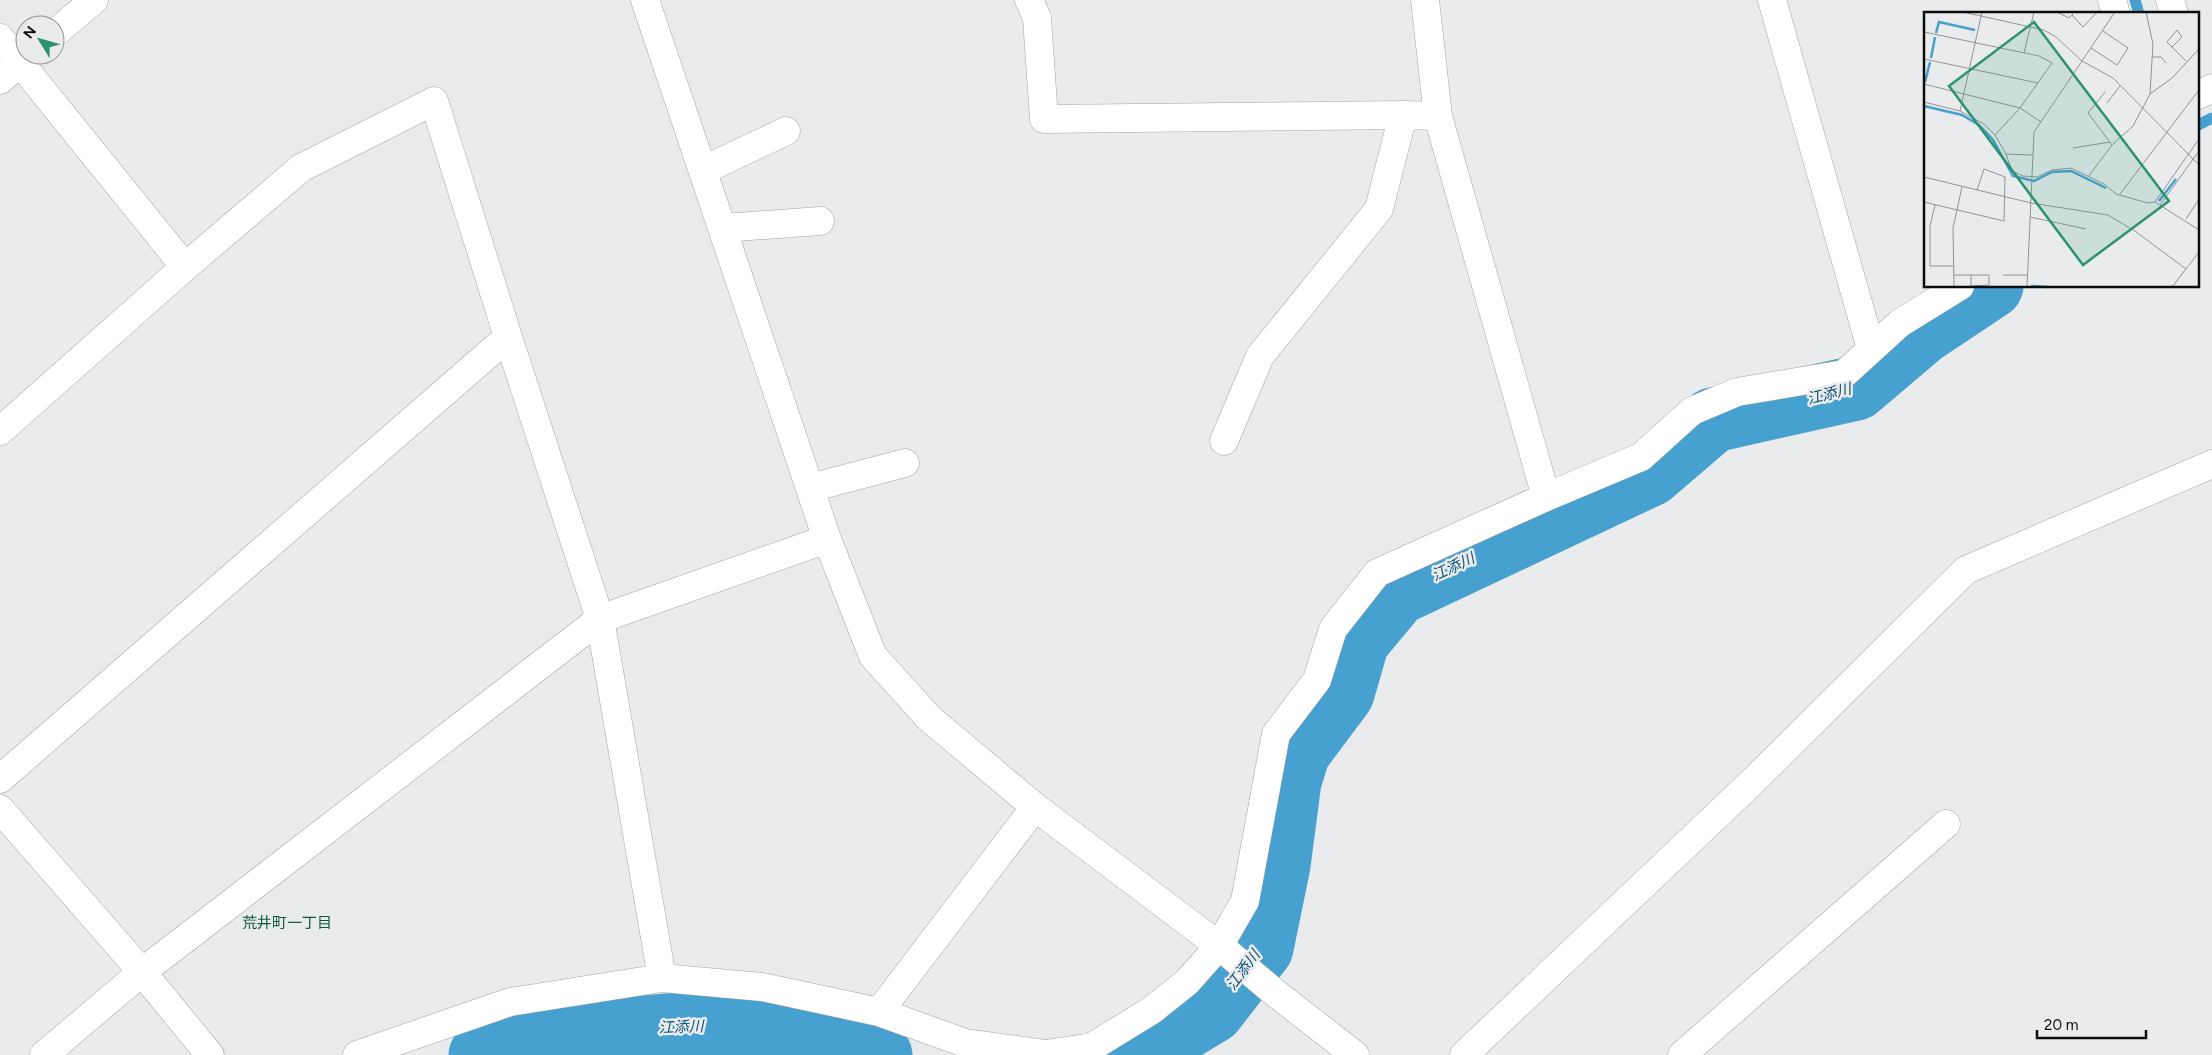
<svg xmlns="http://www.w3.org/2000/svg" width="2212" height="1055" font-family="Figtree,'Noto Sans JP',sans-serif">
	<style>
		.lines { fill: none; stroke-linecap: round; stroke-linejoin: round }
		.stream { stroke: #46a0d0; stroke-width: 11 }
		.river { stroke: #46a0d0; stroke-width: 65 }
		.minor-casing { stroke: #a3a4a6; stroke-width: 29 }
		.minor { stroke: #fff; stroke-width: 28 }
		.labels { text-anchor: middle; stroke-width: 5; stroke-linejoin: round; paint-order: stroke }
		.water-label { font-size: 15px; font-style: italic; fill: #0a5274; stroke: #e9ebed }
		.neighbourhood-label { font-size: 15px; fill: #0b5841; stroke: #e9ebed }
		.inset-river { fill: none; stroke: #46a0d0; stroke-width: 2.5 }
		.inset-road { fill: none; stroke: #919293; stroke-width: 1 }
		.view { fill: #2b9371; fill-opacity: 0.15; stroke: #2b9371; stroke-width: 2.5 }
		.inset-edge { fill: none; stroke: #0c0c0d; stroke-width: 2.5 }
	</style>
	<rect width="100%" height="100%" fill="#e9ebed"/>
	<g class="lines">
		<path class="stream" d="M2135 0 2139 14
			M2198 125 2212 118"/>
		<path class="river" d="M481 1055 576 1034 691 1024 806 1034 880 1055
			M1139 1055 1212 1011 1261 948 1278 865 1289 781 1298 752 1342 693 1357 641 1397 593 1650 474 1713 420 1856 388 1922 332 1991 286"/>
		<g class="minor-casing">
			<path id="minor" d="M645 0 827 539 873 656 929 718 1035 807 1222 948 1274 992 1355 1055
				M1029 0 1037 18 1044 119 1403 115 1438 116 1546 497
				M1425 0 1438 116
				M1772 0 1871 349
				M2112 0 2116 14
				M2170 0 2174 14
				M55 33 94 0
				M0 38 185 267
				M0 80 29 55
				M2198 95 2212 88
				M704 170 786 131
				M723 228 820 221
				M0 431 185 267 301 168 434 101 508 337 600 619 662 978
				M1224 441 1260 356 1379 209 1403 115
				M810 488 905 463
				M0 779 508 337
				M0 809 142 972 210 1055
				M879 1012 965 1043 1046 1054 1092 1047 1152 1010 1187 982 1219 946 1245 901 1276 734 1317 680 1333 629 1377 573 1546 497 1641 457 1692 411 1737 392 1844 374 1900 323 1960 286
				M44 1055 142 972 600 619 827 539
				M357 1055 510 1002 662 978 762 987 879 1012 1035 807
				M1464 1055 1750 784 1966 570 2212 464
				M1682 1055 1946 824"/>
		</g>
		<use href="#minor" class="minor"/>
	</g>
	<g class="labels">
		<g class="water-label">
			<text transform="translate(1829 394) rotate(-14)" y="5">江添川</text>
			<text transform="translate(1453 567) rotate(-25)" y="5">江添川</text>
			<text transform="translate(1243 970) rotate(-53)" y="5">江添川</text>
			<text transform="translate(681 1027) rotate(-2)" y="5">江添川</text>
		</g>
		<g class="neighbourhood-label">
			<text x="287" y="928">荒井町一丁目</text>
		</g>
	</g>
	<g transform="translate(1924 12)">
		<rect width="275" height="275" fill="#e9ebed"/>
		<path class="inset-river" d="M12 21 15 10 51 18M7 46 11 25M1 70 6 50M0 94 38 103 55 113 69 128 89 164 110 169 128 160 147 159 182 176M235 189 252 167M107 274 124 275"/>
		<path class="inset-road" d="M39 0 120 18 132 25 158 49 189 66 275 153M58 0 36 99 60 112 71 123 82 142 108 143M133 0 145 6 149 2M222 0 229 32 226 82M148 3 159 15 173 0M0 20 115 44 128 51 96 96 71 123M248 35 258 25 253 18 243 30 262 49M167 36 193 53 197 47 204 36 179 19M100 41 110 0M229 45H237L242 51M0 47 114 71M0 72 96 96 117 110M0 90 36 99M183 91 196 74M188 133 209 114 226 82 248 66 275 37M149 136 186 130M82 142 88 159 99 164 113 165 128 158 147 156 180 172 192 182 224 191 231 190 275 218M0 165 107 191 184 203 211 219 262 257M164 165 188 133 164 101 181 80M196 182 275 78M0 190 80 209 81 165 60 157 53 178M231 190 275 127M11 193 6 214V254H30M236 193 275 139M106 205 162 217M262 207 275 187M30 263H65V273L47 274V263M79 263H104M30 275 29 216 38 175M103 275 110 120 191 0M248 275 275 240"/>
		<path class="view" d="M110 10 245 189 159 253 25 74Z"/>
		<rect width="275" height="275" class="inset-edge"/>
	</g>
	<g transform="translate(40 40) rotate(307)"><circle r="24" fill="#e9ebed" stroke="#919293"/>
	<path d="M0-4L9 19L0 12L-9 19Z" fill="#2b9371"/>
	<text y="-8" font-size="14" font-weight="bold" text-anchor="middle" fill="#0c0c0d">N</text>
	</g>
	<path d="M2037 1030v8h109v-8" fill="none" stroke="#0c0c0d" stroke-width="2.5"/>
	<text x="2044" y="1030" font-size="15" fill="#0c0c0d" stroke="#e9ebed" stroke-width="4" paint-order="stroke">20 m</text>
</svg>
